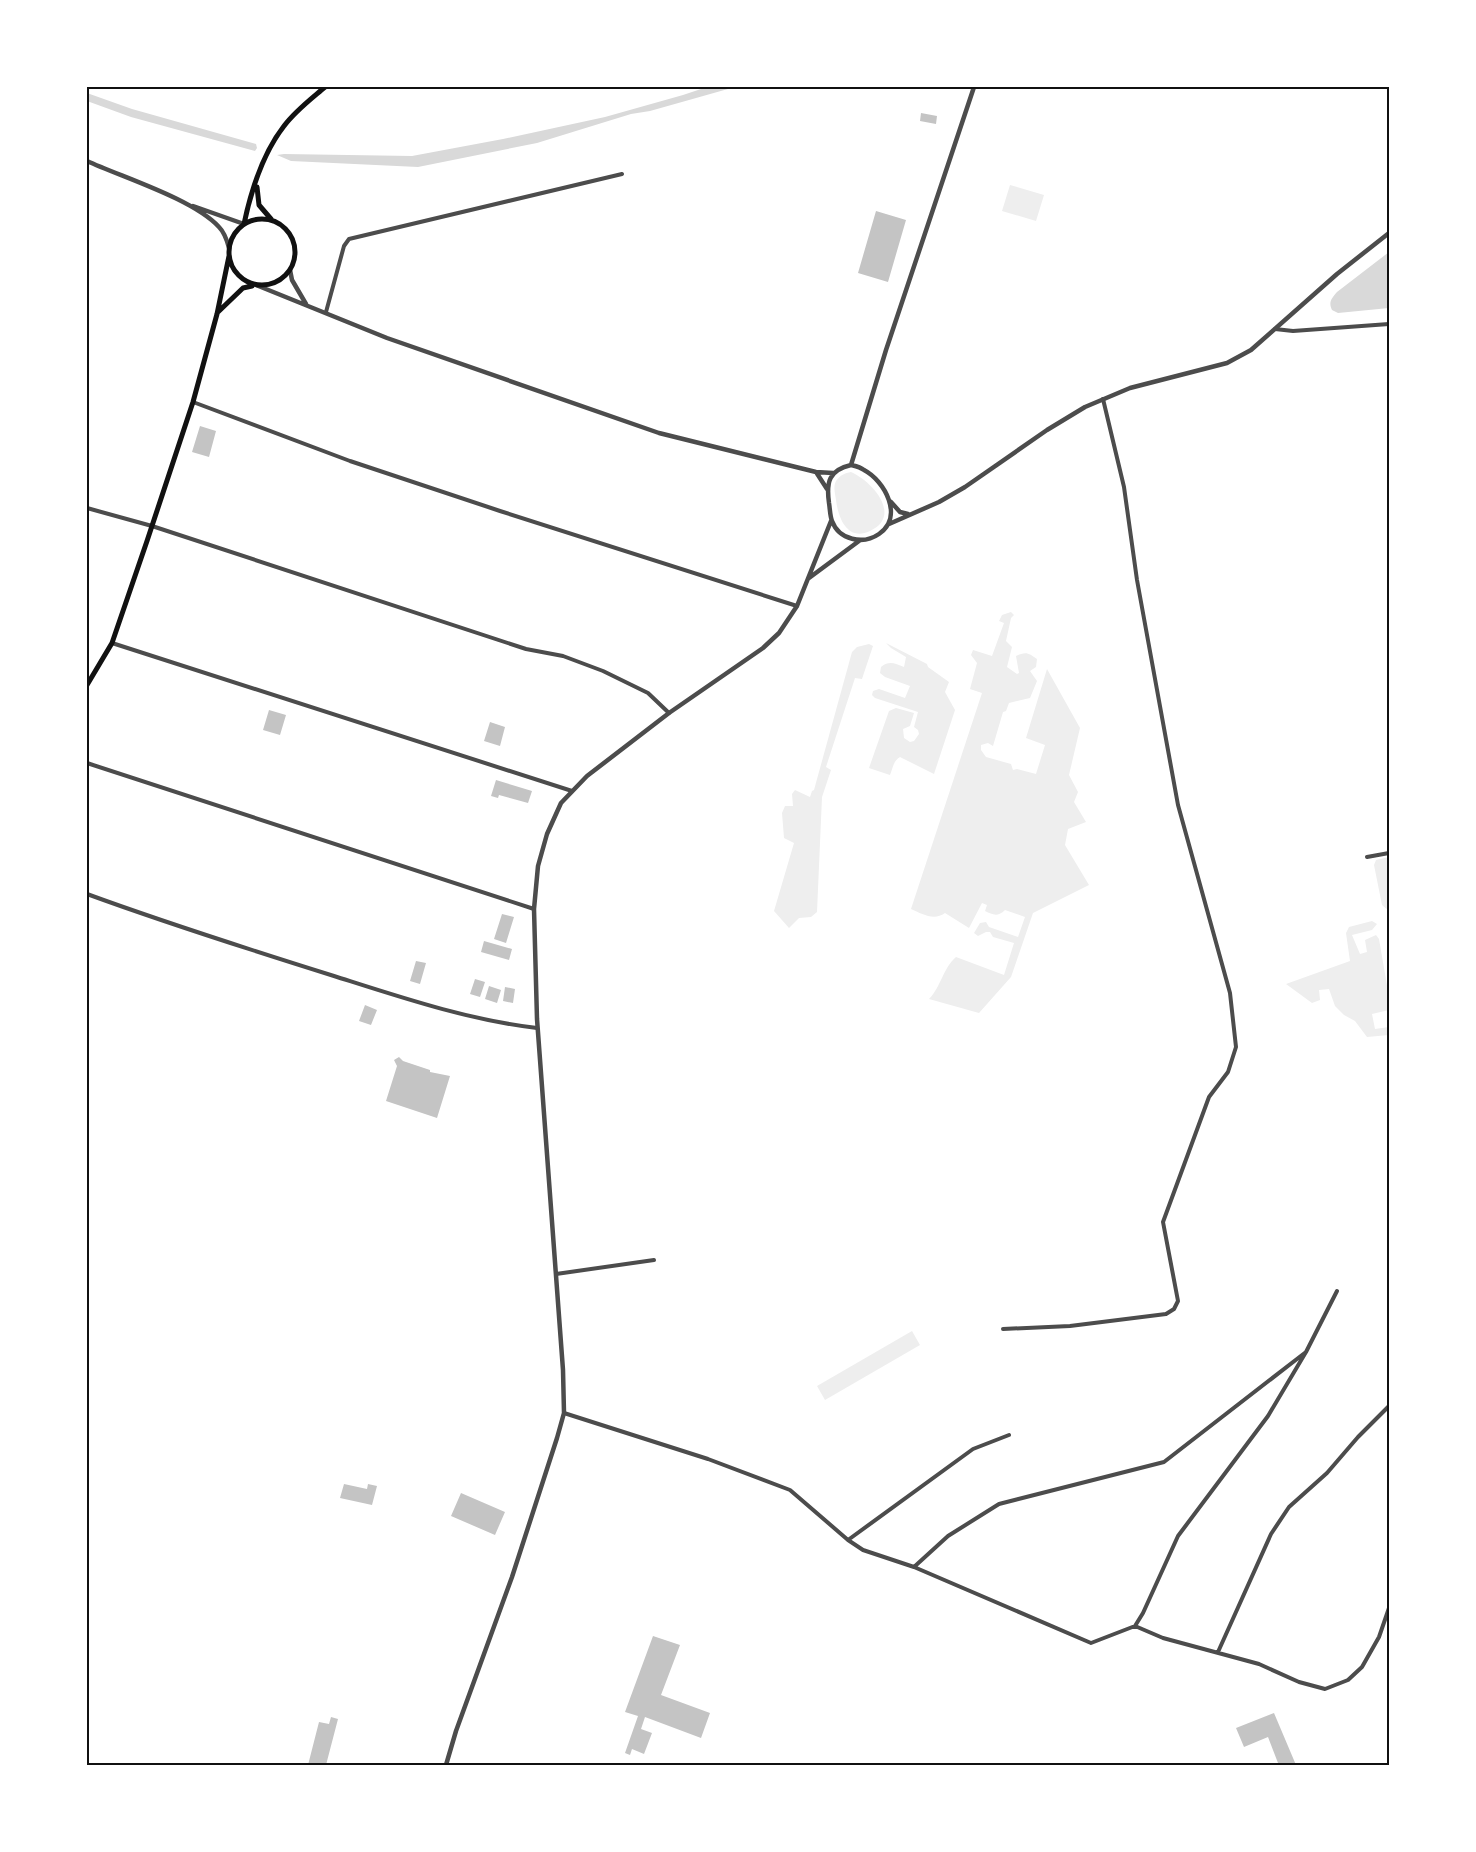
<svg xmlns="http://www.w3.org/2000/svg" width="1476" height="1852" font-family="Mulish,sans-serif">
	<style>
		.green { fill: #eee }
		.water { fill: #d9d9d9 }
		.building { fill: #c4c4c4 }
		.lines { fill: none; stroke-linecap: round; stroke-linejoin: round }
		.minor { stroke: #4c4c4c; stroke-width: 4 }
		.tertiary { stroke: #4c4c4c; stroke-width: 4.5 }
		.secondary { stroke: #111; stroke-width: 5 }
		.neatline { fill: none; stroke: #111; stroke-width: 2 }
	</style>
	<rect width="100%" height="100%" fill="#fff"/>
	<path class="green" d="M1010 185 1044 195 1036 221 1002 211Z
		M851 472C872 481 903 516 870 531 847 542 838 517 836 500 835 493 833 487 836 481 840 475 845 473 851 472Z
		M1011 612 1014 615 1011 618 1006 641 1012 647 1007 667 1017 674 1019 673 1016 656C1026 651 1029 653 1037 659L1036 667 1030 671 1037 681 1030 698 1009 703 1006 711 1003 712 993 746 988 743 981 745V750L986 757 1011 764 1013 770 1017 769 1036 774 1045 745 1026 738 1047 669 1080 728 1069 775 1078 792 1074 802 1086 822 1068 829 1065 845 1089 885 1033 913 1011 977 979 1013 929 999C941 987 943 968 956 957L1004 975 1014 943 993 937 990 932H986L978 936 974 933 980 923 986 922 989 927 1018 937 1025 917 1005 910C998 917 993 915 985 911L987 905 982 903 969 928 945 913C934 921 922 914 911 909L982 693 970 689 977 663 971 655 973 650 992 656 1004 623 999 621 1002 615Z
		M886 643 927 664 928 667 949 682 945 692 955 710 934 774 900 757C893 761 893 768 890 775L869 768 889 711 896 708 914 713 910 726 903 729 904 738 910 742 914 741 919 734 918 730 914 727 918 712 875 698 872 695 873 691 879 689 905 698 910 686 885 677 880 673 881 667C890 660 895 664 904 667L906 657 891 648Z
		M869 644 873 646 862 679 855 678 826 767 831 770 822 797 817 912 811 917 799 918 789 928 774 911 794 843 784 838 782 813 785 806H793L792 794 795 790 810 797 812 791 814 790 852 652 857 647Z
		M1389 857V911L1382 905 1374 865 1376 860Z
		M1372 921 1377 924 1372 930 1352 935 1360 954 1367 952 1365 940 1376 935 1379 939 1389 997V1010L1372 1014 1375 1029 1389 1027V1035L1367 1037 1355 1021 1344 1015 1335 1006 1329 989 1319 990 1320 1000 1312 1003 1286 984 1350 961 1346 933 1349 927Z
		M912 1331 920 1345 825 1400 817 1386Z"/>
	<path class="water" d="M707 87H735L650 111 631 114 537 143 418 167 291 161 277 155 284 154 412 156 503 139 605 117 683 95Z
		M87 93 132 109 256 144 257 148 255 151 131 117 87 101Z
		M1389 252V308L1338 313 1332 310C1328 302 1332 298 1337 292Z"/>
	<path class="building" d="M921 113 937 116 936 124 920 121Z
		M876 211 906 220 888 282 858 273Z
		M200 426 216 431 209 457 192 452Z
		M269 710 286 715 280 735 263 730Z
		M490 722 505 727 500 746 484 741Z
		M496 780 532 791 528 803 499 795 498 798 491 796Z
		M502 914 514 917 506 943 494 939Z
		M484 941 512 949 509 960 481 952Z
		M416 961 426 963 420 984 410 981Z
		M475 979 485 982 480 997 470 994Z
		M489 986 501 990 497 1003 485 999Z
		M505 987 515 989 513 1003 503 1001Z
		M365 1005 377 1010 371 1025 359 1021Z
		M399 1057 403 1061 430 1070V1072L450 1076 437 1118 386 1101 397 1066 394 1060Z
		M344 1484 367 1489 368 1484 377 1486 372 1505 340 1498Z
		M461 1493 505 1512 495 1535 451 1516Z
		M653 1636 680 1645 661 1695 710 1713 701 1738 645 1717 641 1729 652 1733 644 1754 632 1749 630 1755 625 1753 638 1716 625 1712Z
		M1274 1713 1296 1765H1274L1278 1763 1268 1737 1244 1747 1236 1728Z
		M331 1717 338 1719 326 1765H308L319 1722 329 1724Z"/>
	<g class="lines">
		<path class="minor" d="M326 312 344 246 349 239 622 174
			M1275 329 1293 331 1389 324
			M193 402 350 461 500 511 797 606
			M87 508 152 526 526 649 563 656 603 671 648 693 669 713
			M112 643 572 791
			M87 763 534 909
			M1367 857 1389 853
			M87 894C169 924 251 950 334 976 400 997 468 1020 537 1028
			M556 1274 654 1260
			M1003 1329 1070 1326 1166 1314 1174 1309 1178 1301 1163 1222 1209 1097 1228 1072 1236 1047 1230 993 1178 805 1137 580 1124 487 1103 399
			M564 1413 708 1459 790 1490 848 1540 863 1550 914 1567 1091 1643 1135 1626 1163 1638 1259 1664 1299 1682 1325 1689 1348 1680 1362 1667 1379 1637 1389 1608
			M848 1540 973 1449 1009 1435
			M914 1567 948 1536 999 1504 1164 1462 1306 1352
			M1135 1626 1143 1613 1178 1536 1268 1416 1306 1352 1337 1291
			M1218 1652 1271 1534 1289 1507 1327 1473 1358 1437 1389 1406"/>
		<path class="tertiary" d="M87 161C124 178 193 199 219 227 225 233 227 240 229 248
			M193 206 244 224
			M290 270 292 280 306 304
			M256 285 387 338 659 433 816 472 833 473
			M851 465 886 350 974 87
			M851 465C855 466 860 467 864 470 885 481 904 517 879 534 863 545 839 540 832 521 830 516 830 509 829 503 826 482 829 470 851 465Z
			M816 472 827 489
			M891 502 900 512 908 514
			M889 524 939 502 965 487 1047 430 1085 407 1130 388 1227 363 1251 350 1337 274 1389 233
			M809 578 859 541
			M446 1765 456 1731 512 1577 557 1438 564 1413 563 1370 537 1019 534 909 538 866 547 834 561 803 587 776 669 713 763 648 779 633 797 606 831 521"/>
		<path class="secondary" d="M257 187 259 205 271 219
			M229 252a33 33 0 1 1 66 0a33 33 0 1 1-66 0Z
			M244 224C251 191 263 153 284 126 295 111 311 99 325 87
			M218 312 243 288 252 286
			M87 685 112 643 147 541 193 402 217 314 229 256"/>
	</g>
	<rect width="1476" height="1852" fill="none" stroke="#ffffff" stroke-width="177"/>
	<rect x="88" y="88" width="1300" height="1676" class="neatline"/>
</svg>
